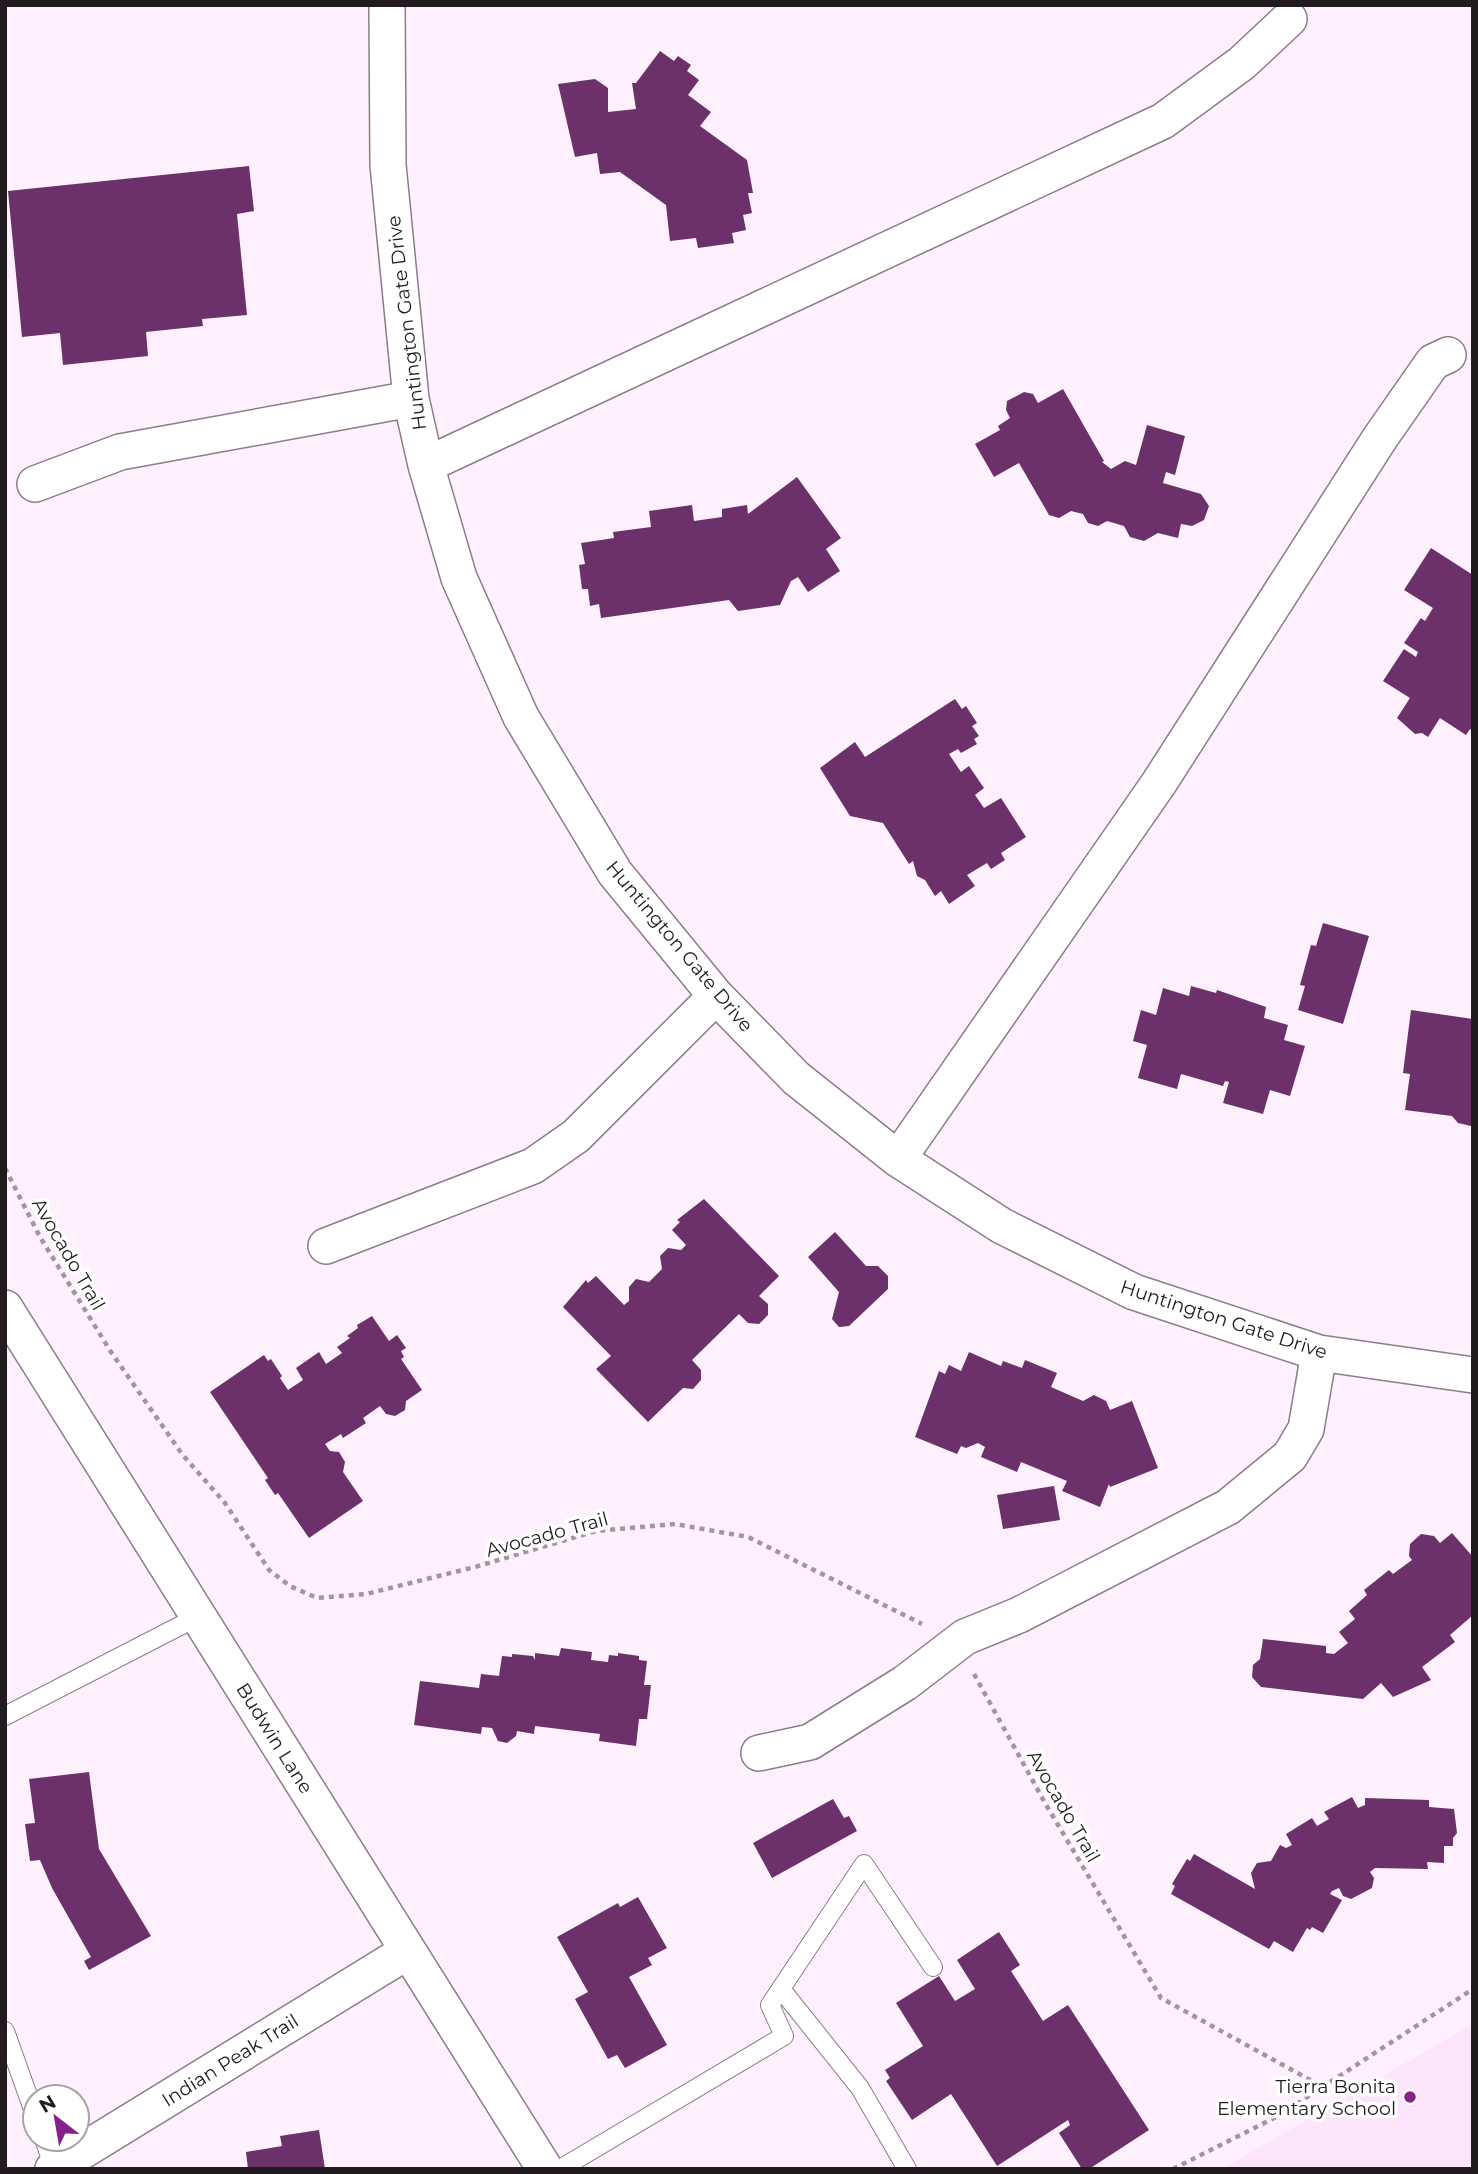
<svg xmlns="http://www.w3.org/2000/svg" width="1478" height="2174" font-family="Montserrat,sans-serif">
	<style>
		.built { fill: #fce4fa }
		.building { fill: #6c306b }
		.lines { fill: none; stroke-linecap: round; stroke-linejoin: round }
		.lane-casing { stroke: #8c7c8b; stroke-width: 20 }
		.street-casing { stroke: #8c7c8b; stroke-width: 38 }
		.path { stroke: #a196a0; stroke-width: 4.5; stroke-dasharray: 5 5; stroke-linecap: butt }
		.lane { stroke: #fff; stroke-width: 18 }
		.street { stroke: #fff; stroke-width: 35 }
		.poi-dot { fill: #872088; stroke: #fff; stroke-width: 2.5 }
		.labels { text-anchor: middle; stroke-width: 7; stroke-linejoin: round; paint-order: stroke }
		.street-label { font-size: 19px; fill: #211b20; stroke: #fff }
		.poi-label { font-size: 19px; fill: #211b20; stroke: #fff; text-anchor: end }
	</style>
	<rect width="100%" height="100%" fill="#fef0fd"/>
	<path class="built" d="M1473 2024V2169H1222Z"/>
	<path class="building" d="M660 51 674 61 678 56 691 65 687 71 699 80 688 95 711 112 700 126 747 160 753 193H748L752 213 743 215 746 230 732 233 734 243 698 248 696 238 670 241 666 205 620 172 600 174 597 153 575 157 558 84 595 79 608 88V112L636 109 632 83H636Z
		M249 166 254 211 237 214 247 315 202 319 203 326 146 332 148 356 63 365 60 333 22 337 8 191Z
		M1063 389 1104 461 1102 462 1111 469 1125 461 1136 465 1147 425 1185 436 1175 475 1166 472 1163 483 1201 494 1209 506 1204 520 1192 526 1181 524 1178 538 1158 533 1144 541 1130 537 1124 526 1107 521 1098 526 1088 523 1083 514 1071 511 1059 518 1049 515 1019 463 994 477 975 444 1000 430 998 426 1010 418 1006 410 1007 401 1024 392 1033 394 1038 403Z
		M797 477 841 538 826 549 840 571 808 592 798 577 791 581 780 605 738 611 729 600 601 618 599 604 590 606 588 589H582L579 565 585 564 581 543 614 538 613 532 651 527 649 511 692 505 694 521 722 517V509L747 505 748 514Z
		M1431 548 1473 575V731L1470 729 1466 735 1440 718 1428 737 1422 733 1415 734 1397 718 1410 698 1383 681 1404 649 1416 657 1418 652 1404 643 1421 618 1425 621 1433 608 1404 590Z
		M955 699 962 709 966 706 977 723 972 726 979 736 974 739 977 744 961 753 958 749 949 754 961 772 969 766 984 788 975 795 984 808 1001 798 1026 837 1001 853 1005 860 991 869 987 863 967 875 975 886 949 904 941 891 935 896 925 880 917 876 913 861 909 864 883 823 850 816 820 768 855 742 865 757Z
		M1323 923 1369 936 1343 1024 1298 1010 1305 986 1300 985 1311 945 1316 946Z
		M1191 986 1216 993 1217 990 1266 1007 1264 1018 1288 1025 1284 1040 1305 1046 1290 1096 1270 1090 1263 1114 1223 1103 1229 1082 1225 1081 1223 1086 1181 1074 1177 1089 1138 1078 1147 1045 1133 1041 1141 1010 1156 1015 1163 988 1189 996Z
		M1411 1010 1473 1019 1471 1126 1458 1123 1452 1116 1405 1110 1410 1074 1403 1073Z
		M704 1199 779 1276 759 1296 768 1304V1315L759 1324 748 1323 739 1314 692 1360 701 1370V1380L693 1389 683 1388 648 1422 596 1369 611 1356 563 1307 586 1280 588 1283 596 1276 624 1305 629 1301V1287L636 1279 649 1282 662 1269 660 1256 668 1248 681 1250 686 1245 672 1230 680 1222 677 1220Z
		M835 1232 866 1266H878L888 1276V1289L849 1326 839 1327 832 1319 839 1292 808 1257Z
		M372 1316 389 1341 397 1335 406 1348 401 1351 404 1357 401 1359 422 1390 406 1401 405 1410 395 1416 386 1414 380 1406 363 1418 366 1423 343 1438 341 1434 325 1444 330 1451 339 1452 345 1462 343 1472 363 1501 309 1538 278 1493 275 1495 265 1480 268 1478 210 1392 264 1355 268 1361 271 1359 282 1376 280 1378 288 1390 303 1380 296 1368 319 1352 326 1364 342 1353 337 1347 350 1338 347 1336 358 1328 357 1325Z
		M969 1352 1001 1366 1003 1361 1022 1368 1025 1360 1057 1373 1051 1387 1083 1401 1094 1395 1106 1401 1110 1410 1132 1401 1158 1468 1110 1487 1109 1484 1100 1507 1062 1491 1067 1481 1021 1462 1017 1472 981 1457 985 1447 978 1443 966 1448 961 1446 957 1454 915 1437 939 1371 945 1374 949 1365 961 1371Z
		M1054 1486 1060 1520 1003 1529 997 1495Z
		M1452 1533 1473 1557V1615L1450 1635 1455 1642 1422 1667 1431 1680 1393 1697 1381 1683 1363 1699 1261 1687 1252 1677 1253 1665 1260 1659 1263 1639 1326 1646V1653L1334 1654 1348 1643 1339 1632 1355 1619 1349 1611 1367 1595 1364 1590 1389 1570 1393 1574 1412 1560 1409 1556 1410 1544 1421 1534 1434 1536 1440 1543Z
		M561 1648 592 1652 591 1660 608 1662 609 1655 618 1656V1653L639 1656V1660L647 1661 644 1685H651L647 1719H639L636 1746 599 1741 600 1734 535 1726 534 1734 517 1731 516 1736 507 1743 498 1741 492 1728 482 1727 481 1734 414 1725 420 1681 479 1688 481 1674 499 1676 502 1656 512 1657V1654L533 1656 535 1660V1653L559 1656Z
		M89 1772 99 1849 151 1936 89 1970 84 1961 91 1957 52 1888 40 1860 30 1861 25 1824 35 1823 29 1779Z
		M1352 1797 1358 1808 1365 1805V1798L1429 1800V1807L1454 1809 1457 1833 1453 1838V1846H1444V1863L1427 1862 1428 1869 1375 1868 1370 1872 1374 1878 1372 1888 1351 1899 1343 1896 1339 1888 1332 1891 1330 1894 1342 1900 1323 1933 1312 1927 1310 1930 1307 1928 1293 1952 1274 1941 1269 1949 1171 1894 1175 1886 1172 1884 1187 1859 1190 1861 1194 1854 1255 1889 1251 1873 1257 1863 1271 1861 1280 1845 1286 1848 1292 1845 1286 1834 1312 1818 1317 1826 1329 1819 1324 1812Z
		M833 1799 844 1818 849 1816 857 1831 772 1878 753 1843Z
		M638 1897 667 1948 648 1958 652 1965 629 1977 667 2045 625 2068 617 2055 608 2059 575 1999 588 1992 557 1937 618 1903 620 1907Z
		M999 1932 1020 1965 1011 1971 1043 2021 1068 2005 1149 2130 1089 2169H1082L1059 2133 1070 2125 1068 2120 997 2166 951 2094 912 2120 886 2081 890 2078 885 2070 923 2046 896 2003 939 1976 955 2001 975 1989 957 1960Z
		M319 2130 325 2169H248L246 2152 282 2146 280 2136Z"/>
	<g class="lines">
		<g class="lane-casing">
			<path id="lane" d="M5 1716 199 1616
				M781 1989 860 2088 907 2169
				M5 2031 35 2115
				M44 2139 54 2168
				M560 2169 784 2036 770 2005 864 1864 933 1967"/>
		</g>
		<g class="street-casing">
			<path id="street" d="M387 5 388 165 411 399 426 465 459 578 521 717 615 873 716 996 796 1078 898 1159 1002 1226 1134 1292 1319 1353 1473 1375
				M426 465 1163 121 1242 63 1289 19
				M35 484 120 452 411 399
				M898 1159 1159 783 1380 438 1433 362 1448 355
				M326 1246 533 1166 576 1136 716 996
				M5 1308 545 2169
				M759 1753 810 1742 905 1683 965 1637 1019 1615 1228 1507 1290 1456 1306 1429 1319 1353
				M53 2169 408 1951"/>
		</g>
		<path class="path" d="M5 1168 40 1237 111 1352 182 1454 225 1503 269 1570 290 1586 317 1598 366 1594 475 1567 596 1531 675 1524 748 1537 922 1624
			M974 1674 1045 1803 1161 1998 1323 2087
			M1173 2169 1278 2116 1473 1989"/>
		<use href="#lane" class="lane"/>
		<use href="#street" class="street"/>
	</g>
	<circle class="poi-dot" cx="1410" cy="2097" r="7"/>
	<g class="labels">
		<g class="street-label">
			<text transform="translate(406 323) rotate(-97)" y="7">Huntington Gate Drive</text>
			<text transform="translate(680 946) rotate(50)" y="7">Huntington Gate Drive</text>
			<text transform="translate(69 1254) rotate(60)" y="7">Avocado Trail</text>
			<text transform="translate(1224 1319) rotate(18)" y="7">Huntington Gate Drive</text>
			<text transform="translate(547 1534) rotate(-15)" y="7">Avocado Trail</text>
			<text transform="translate(275 1738) rotate(58)" y="7">Budwin Lane</text>
			<text transform="translate(1064 1806) rotate(60)" y="7">Avocado Trail</text>
			<text transform="translate(230 2060) rotate(-32)" y="7">Indian Peak Trail</text>
		</g>
		<g class="poi-label">
			<text x="1396" y="2093">Tierra Bonita<tspan x="1396" dy="22">Elementary School</tspan></text>
		</g>
	</g>
	<rect width="1478" height="2174" fill="none" stroke="#211b20" stroke-width="14"/>
	<g transform="translate(56 2118) rotate(329)"><circle r="33" fill="#ffffff" stroke="#a6a4a6" stroke-width="2"/>
	<path d="M0-5L12 26L0 18L-12 26Z" fill="#872088"/>
	<text y="-10" font-size="19" font-weight="bold" text-anchor="middle" fill="#211b20">N</text>
	</g>
</svg>
